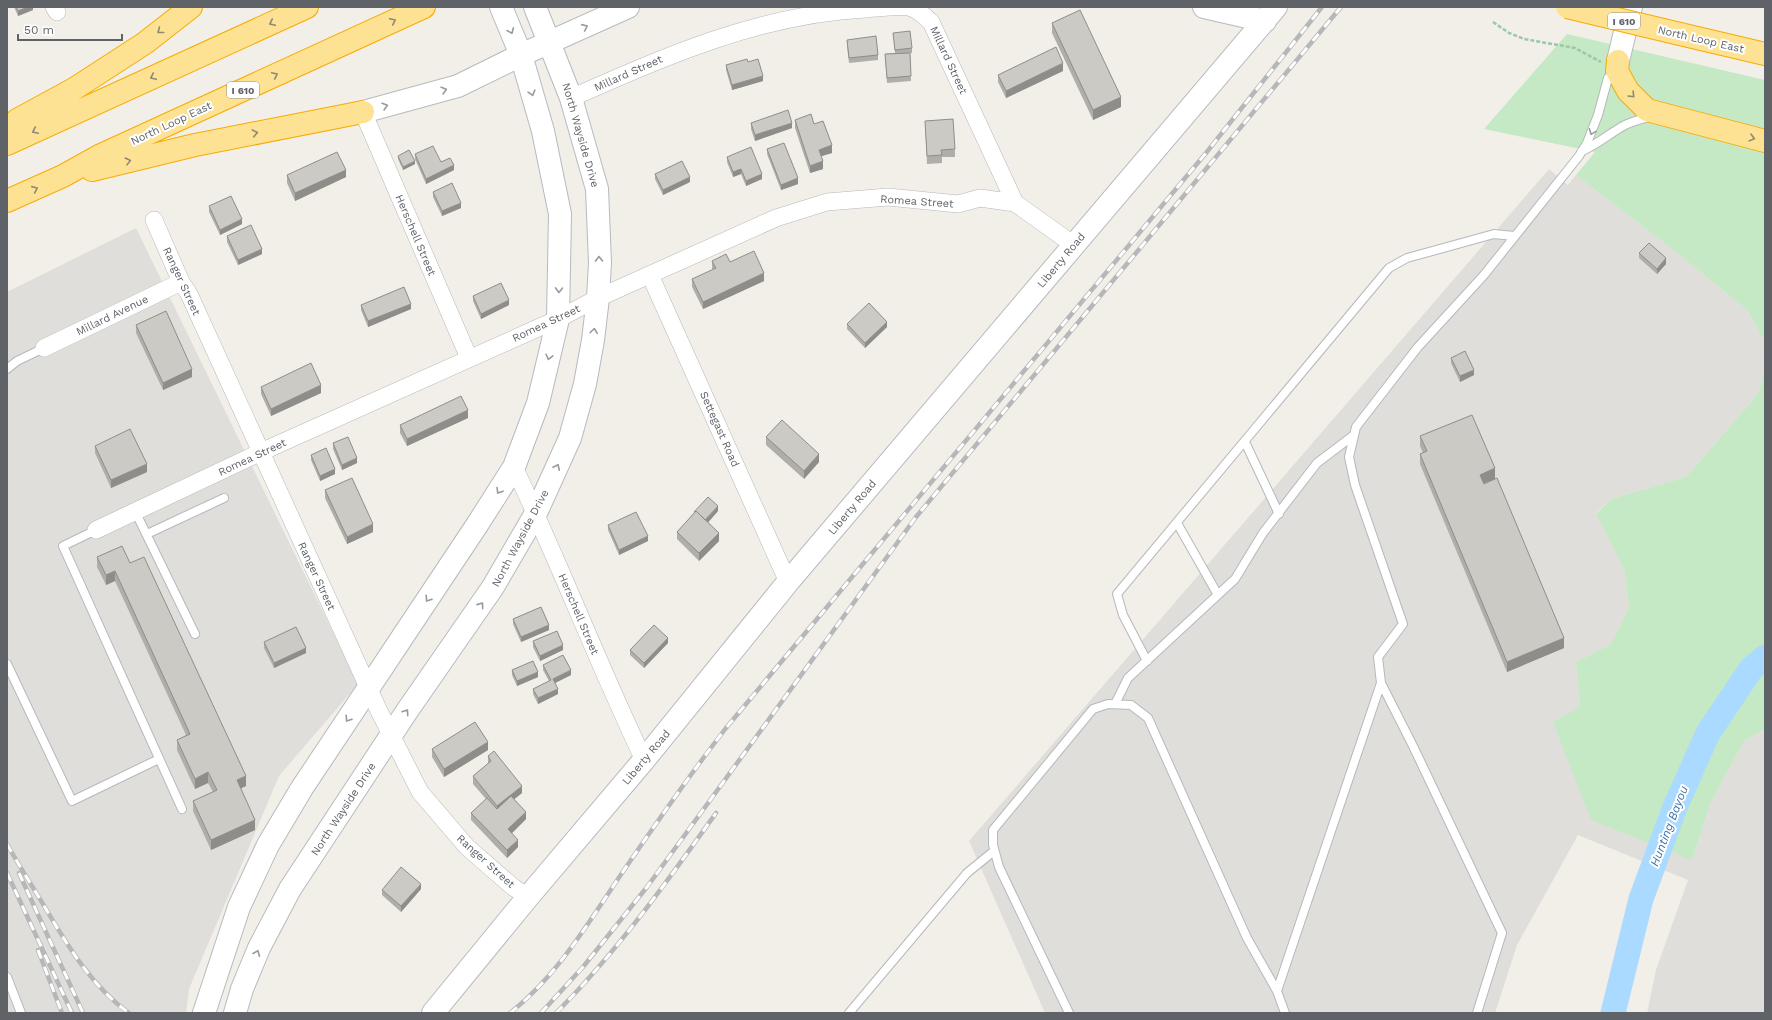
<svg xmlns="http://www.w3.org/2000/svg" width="1772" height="1020" font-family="'Work Sans',sans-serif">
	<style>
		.industrial { fill: #e0deda }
		.green { fill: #c5e8c5 }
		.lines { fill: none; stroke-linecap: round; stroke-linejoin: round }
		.river { stroke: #aadaff; stroke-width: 25 }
		.service-casing { stroke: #b5b8bc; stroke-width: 10 }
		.minor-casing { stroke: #b5b8bc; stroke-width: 18 }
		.secondary-casing { stroke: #b6babf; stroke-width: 24 }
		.motorway-casing { stroke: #f9ab00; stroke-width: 24 }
		.path { stroke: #9cc7a9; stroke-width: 2.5; stroke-dasharray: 4 2; stroke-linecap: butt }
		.service { stroke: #fff; stroke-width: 8 }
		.minor { stroke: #fff; stroke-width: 17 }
		.secondary { stroke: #fff; stroke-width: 22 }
		.motorway { stroke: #fde293; stroke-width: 22 }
		.rail-casing { stroke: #b6b7b8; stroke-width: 4.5 }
		.rail { stroke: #fff; stroke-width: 3; stroke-dasharray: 9; stroke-linecap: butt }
		.motorway-bridge-casing { stroke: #f9ab00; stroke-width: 24; stroke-linecap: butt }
		.motorway-bridge { stroke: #fde293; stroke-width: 22 }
		.wall { fill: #afaea9 }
		.shaded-wall { fill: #8f8d8a }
		.building { fill: #cccac5; stroke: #8f8d8a }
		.oneway { stroke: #8e8975 }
		.oneway2 { stroke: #979a9d }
		.labels { text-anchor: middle; stroke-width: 4; stroke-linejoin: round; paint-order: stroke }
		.shield { fill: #fff; stroke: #8f9295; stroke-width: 1 }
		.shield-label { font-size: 10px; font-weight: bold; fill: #5f6368 }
		.street-label { font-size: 11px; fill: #5f6368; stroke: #fff }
		.water-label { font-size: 12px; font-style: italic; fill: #4174aa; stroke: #fff }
	</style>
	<rect width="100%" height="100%" fill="#f1efe8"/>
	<path class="industrial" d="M1549 169 1568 185 1576 175 1676 252 1748 311 1765 343V371L1758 394 1686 477 1611 499 1596 513 1624 569 1629 607 1611 644 1576 662 1580 707 1692 860 1711 802 1745 740 1765 729V1013H1647L1656 970 1688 880 1578 835 1517 945 1495 1013H1045L969 841Z
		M136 228 358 684 279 776 189 989 186 1013H7V292Z"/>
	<path class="green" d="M1567 34 1765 80V343L1748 311 1676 252 1576 175 1595 152 1484 129Z
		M1765 371V729L1745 740 1711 802 1692 860 1591 820 1553 722 1580 707 1576 662 1611 644 1629 607 1624 569 1596 514 1611 499 1686 477 1758 394Z"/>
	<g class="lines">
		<path class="river" d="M1613 1013 1641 899 1675 807 1708 733 1751 669 1765 657"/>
		<g class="service-casing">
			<path id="service" d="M1582 151C1598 144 1610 133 1625 125 1633 121 1643 119 1652 116
				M7 369 17 361 44 348
				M1245 442 1279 514
				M135 511 195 634
				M1177 523 1218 595
				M96 530 63 546 182 809
				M147 534 224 498
				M1147 661 1123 615 1117 594 1389 268 1407 258 1494 234 1514 236
				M7 664 72 801 159 759
				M1115 704 1128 678 1235 579 1263 533 1317 463 1354 435
				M7 977 21 1013
				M849 1013 967 873 994 851
				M1069 1013 999 867 993 845V830L1093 709 1108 704 1131 705 1148 718 1247 938 1277 991
				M1285 1013 1277 991 1381 683
				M1477 1013 1502 933 1413 746 1381 683 1378 657 1403 624 1355 485 1349 457 1356 427 1418 347 1484 275 1579 156 1587 143 1598 115 1608 78 1616 72"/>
		</g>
		<g class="minor-casing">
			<path id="minor" d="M54 7 57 12
				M571 98C666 56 761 14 866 9 878 8 897 5 908 7 918 9 924 16 931 22L1015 203 1074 245
				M363 112 469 358
				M154 220 181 282 189 294 378 709 420 792 467 847 513 887 528 897
				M650 275 788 582
				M44 348 181 282
				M514 467C560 564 598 664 644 760
				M96 530 261 452 558 319 598 298 776 218 827 202 888 197 958 204 980 198 1015 203"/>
		</g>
		<g class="secondary-casing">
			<path id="secondary" d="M1204 7 1265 21
				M1618 61 1631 7
				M363 112 458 86 521 55 628 7
				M204 1013 239 907 268 845 302 788 477 525 514 467 538 403 558 319 560 214 543 131 521 55 501 7
				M235 1013 242 989 259 948 290 889 407 711 493 587 536 513 570 438 585 384 593 340 598 298 600 263 597 189 571 98 535 7
				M433 1013 528 897 644 760 788 582 1276 7"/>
		</g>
		<g class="motorway-casing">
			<path id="motorway" d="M1680 34 1765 54
				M1618 61 1617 71 1628 91 1647 110 1765 141
				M7 130 17 120 74 89 145 43 191 7
				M7 144 307 7
				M92 170 195 145 363 112
				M7 201 63 176 99 156 424 7"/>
		</g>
		<path class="path" d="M1493 22 1509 33 1524 39 1575 48 1601 62"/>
		<use href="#service" class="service"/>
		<use href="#minor" class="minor"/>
		<use href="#secondary" class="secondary"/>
		<use href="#motorway" class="motorway"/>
		<g class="rail-casing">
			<path id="rail" d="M7 844C18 864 31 884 43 904 66 943 91 986 129 1013
				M7 873 72 1013
				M19 873 83 1013
				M38 950 62 1013
				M510 1013C557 976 587 925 620 876 654 826 689 776 726 728L1206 153 1322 7
				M541 1013 583 967 647 887 916 517 1341 7
				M556 1013C617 952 666 883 716 813"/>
		</g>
		<use href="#rail" class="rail"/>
		<g class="motorway-bridge-casing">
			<path id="motorway-bridge" d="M1567 7 1680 34"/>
		</g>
		<use href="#motorway-bridge" class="motorway-bridge"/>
	</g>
	<path class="wall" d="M14 7H33V10L18 16Z
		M1052 23 1121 107 1093 120 1052 33Z
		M893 33 912 48V53H910L911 81 887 83 885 54 895 53Z
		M847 40 878 55V60L849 63 847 45Z
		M748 62 763 81 732 90 726 70V65Z
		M1063 71 1006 98 998 82V75Z
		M795 120 832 153 821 156 823 169 810 173 795 128Z
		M925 121 955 149V157H942V163L927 164Z
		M751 123 792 128 755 141 751 129Z
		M767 149 798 184 781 190 767 154Z
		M415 154 441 162 454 170 426 184 415 159Z
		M398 156 415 164 403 170 398 159Z
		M727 157 762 179 746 186 741 174 733 177 727 162Z
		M655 174 690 182 663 195 655 179Z
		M287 175 346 177 295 201 287 183Z
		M433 192 461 208 442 216 433 197Z
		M209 206 242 224 220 235 209 212Z
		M227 236 262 254 238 265 227 242Z
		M1639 253 1666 264 1657 274 1639 258Z
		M712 261 730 262 764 281 703 309 692 287V279L713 270 712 268Z
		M473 296 509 305 481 319 473 301Z
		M361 305 411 309 368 327 361 310Z
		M847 324 887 327 865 348 847 329Z
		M136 325 192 377 163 390 136 333Z
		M1451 358 1474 375 1460 382 1451 363Z
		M261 387 321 393 271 416 261 394Z
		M468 418 407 446 400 433V425Z
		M1420 436 1495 479 1483 483 1564 648 1507 672 1420 464V454L1423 453 1420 446Z
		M766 437 819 462 804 479 766 445Z
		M333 443 357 463 342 470 333 449Z
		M95 446 147 472 111 488 95 453Z
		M311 455 335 474 320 481 311 460Z
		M325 490 373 532 347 544 325 498Z
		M718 511 708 522 719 541 699 561 677 539V532L694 513V512Z
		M608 525 648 541 619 555 608 530Z
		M97 557 130 563 246 786 241 788 255 830 211 850 193 811V801L213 792 208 783 195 789 177 750V740L186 735 115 581 106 585 97 567Z
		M513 619 549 630 521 642 513 624Z
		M533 641 563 650 540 661 533 647Z
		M264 642 306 653 274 668 264 648Z
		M668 643 644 668 630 655V650Z
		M543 665 571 675 555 683 558 694 538 704 533 694V689L549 681 543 670Z
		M512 670 538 677 517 686 512 675Z
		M432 749 488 750 444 777 432 757Z
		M488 756 522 793 514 799 526 819 512 833 518 847 507 858 471 820V813L486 799 473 784V776L488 764Z
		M421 889 401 912 382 895V890Z"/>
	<path class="shaded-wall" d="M28 7H33V10L18 16V11Z
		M1063 63V71L1006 98V91Z
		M763 76V81L732 90V85Z
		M1121 97V107L1093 120V110Z
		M792 123V128L755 141V135Z
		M832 145V153L819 157V150Z
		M415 161V164L403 170V167Z
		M823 161V169L810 173V166Z
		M454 165V170L426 184V179Z
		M741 169V174L733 177V172Z
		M346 170V177L295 201V193Z
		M762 174V179L746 186V181Z
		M690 177V182L663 195V190Z
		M798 178V184L781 190V185Z
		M461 203V208L442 216V211Z
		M242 219V224L220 235V230Z
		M262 249V254L238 265V260Z
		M1666 258V264L1657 274V269Z
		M764 273V281L703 309V302Z
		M509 300V305L481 319V314Z
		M411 304V309L368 327V321Z
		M887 322V327L865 348V343Z
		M192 369V377L163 390V383Z
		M1474 370V375L1460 382V376Z
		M321 385V393L271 416V409Z
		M468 410V418L407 446V439Z
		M819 454V462L804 479V471Z
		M357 458V463L342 470V465Z
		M147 464V472L111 488V480Z
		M1495 468V479L1480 485V475Z
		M335 469V474L320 481V476Z
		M718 506V511L705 526V521Z
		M373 524V532L347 544V537Z
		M719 533V541L699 561V553Z
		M648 536V541L619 555V550Z
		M115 571V581L106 585V575Z
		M549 625V630L521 642V637Z
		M668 638V643L644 668V663Z
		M1564 638V648L1507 672V662Z
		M563 645V650L540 661V656Z
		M306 648V653L274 668V663Z
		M571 670V675L553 684V679Z
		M538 672V677L517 686V681Z
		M558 689V694L538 704V698Z
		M488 742V750L444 777V769Z
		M208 772V783L195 789V779Z
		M246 776V786L237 790V780Z
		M522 786V793L497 813V806Z
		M526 812V819L508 837V829Z
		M255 820V830L211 850V840Z
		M518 840V847L507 858V850Z
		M421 884V889L401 912V906Z"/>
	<path class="building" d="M16 7H28L18 11Z
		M1080 10 1121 97 1093 110 1052 23Z
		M910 31 912 48 895 50 893 33Z
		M876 36 878 55 849 58 847 40Z
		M1056 47 1063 63 1006 91 998 75Z
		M910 53 911 76 887 78 885 54Z
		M747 59 748 62 758 59 763 76 732 85 726 65Z
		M788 110 792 123 755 135 751 123Z
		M811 114 814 124 823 121 832 145 819 150 823 161 810 166 795 120Z
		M953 119 955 149 941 150 942 155 927 156 925 121Z
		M784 143 798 178 781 185 767 149Z
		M433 146 441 162 450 158 454 165 426 179 415 154Z
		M751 147 762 174 746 181 741 169 733 172 727 157Z
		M409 150 415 161 403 167 398 156Z
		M337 152 346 170 295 193 287 175Z
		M682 161 690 177 663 190 655 174Z
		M452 183 461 203 442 211 433 192Z
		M231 196 242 219 220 230 209 206Z
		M251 225 262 249 238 260 227 236Z
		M1649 243 1666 258 1657 269 1639 253Z
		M754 251 764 273 703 302 692 279 716 268 712 261 726 254 730 262Z
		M501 283 509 300 481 314 473 296Z
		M404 287 411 304 368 321 361 305Z
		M869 303 887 322 865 343 847 324Z
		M166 311 192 369 163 383 136 325Z
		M1465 351 1474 370 1460 376 1451 358Z
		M311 363 321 385 271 409 261 387Z
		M461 396 468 410 407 439 400 425Z
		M1472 415 1495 468 1480 475 1484 484 1497 478 1564 638 1507 662 1420 454 1427 451 1420 436Z
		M782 420 819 454 804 471 766 437Z
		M130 429 147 464 111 480 95 446Z
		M348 437 357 458 342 465 333 443Z
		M326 448 335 469 320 476 311 455Z
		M352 478 373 524 347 537 325 490Z
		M708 497 718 506 705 520 696 511 695 512H694Z
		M696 511 719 533 699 553 677 532Z
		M636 512 648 536 619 550 608 525Z
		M122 546 130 563 144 557 246 776 237 780 255 820 211 840 193 801 217 790 208 772 195 779 177 740 190 734 115 571 106 575 97 557Z
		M541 607 549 625 521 637 513 619Z
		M654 625 668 638 644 663 630 650Z
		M296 627 306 648 274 663 264 642Z
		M557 631 563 645 540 656 533 641Z
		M563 655 571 670 553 679 558 689 538 698 533 689 551 680 543 665Z
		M533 661 538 672 517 681 512 670Z
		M475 722 488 742 444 769 432 749Z
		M494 751 522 786 497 806 473 776 491 761 488 756Z
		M511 796 526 812 508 829 518 840 507 850 471 813 487 798 497 809Z
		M401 867 421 884 401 906 382 890Z"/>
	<defs><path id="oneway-chevron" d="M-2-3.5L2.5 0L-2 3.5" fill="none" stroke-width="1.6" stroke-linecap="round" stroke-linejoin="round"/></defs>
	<g class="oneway">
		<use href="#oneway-chevron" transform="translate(393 21) rotate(-25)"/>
		<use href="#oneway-chevron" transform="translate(272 23) rotate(155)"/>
		<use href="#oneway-chevron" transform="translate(160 31) rotate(142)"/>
		<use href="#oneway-chevron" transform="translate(275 75) rotate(-25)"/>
		<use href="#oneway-chevron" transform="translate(153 77) rotate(155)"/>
		<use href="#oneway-chevron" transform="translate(1632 95) rotate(46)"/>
		<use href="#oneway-chevron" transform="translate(35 131) rotate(155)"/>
		<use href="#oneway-chevron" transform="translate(255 133) rotate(-11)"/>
		<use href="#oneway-chevron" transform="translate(1752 138) rotate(15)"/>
		<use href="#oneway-chevron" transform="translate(128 161) rotate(-14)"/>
		<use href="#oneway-chevron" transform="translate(35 189) rotate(-24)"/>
	</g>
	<g class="oneway2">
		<use href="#oneway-chevron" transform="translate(585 27) rotate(-24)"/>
		<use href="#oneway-chevron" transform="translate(511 31) rotate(67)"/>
		<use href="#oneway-chevron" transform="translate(444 90) rotate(-16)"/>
		<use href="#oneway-chevron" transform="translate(532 93) rotate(74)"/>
		<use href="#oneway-chevron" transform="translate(385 106) rotate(-16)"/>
		<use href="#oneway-chevron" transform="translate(1592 132) rotate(111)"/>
		<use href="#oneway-chevron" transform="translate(599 259) rotate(-91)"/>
		<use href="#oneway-chevron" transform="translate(559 290) rotate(91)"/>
		<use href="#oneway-chevron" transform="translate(594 331) rotate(-83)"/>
		<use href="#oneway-chevron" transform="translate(549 357) rotate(104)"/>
		<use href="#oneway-chevron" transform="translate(557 467) rotate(-65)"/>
		<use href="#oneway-chevron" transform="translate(499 491) rotate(122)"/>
		<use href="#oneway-chevron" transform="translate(428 599) rotate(124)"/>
		<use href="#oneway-chevron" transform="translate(481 605) rotate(-55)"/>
		<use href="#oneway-chevron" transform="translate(406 712) rotate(-56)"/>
		<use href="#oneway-chevron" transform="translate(348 719) rotate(124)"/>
		<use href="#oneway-chevron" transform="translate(257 953) rotate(-67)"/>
	</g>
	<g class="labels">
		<g class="shield">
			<rect x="1608" y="13" width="32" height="16" rx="3"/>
			<rect x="227" y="82" width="32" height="16" rx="3"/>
		</g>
		<g class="shield-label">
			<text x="1624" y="25">I 610</text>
			<text x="243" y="94">I 610</text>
		</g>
		<g class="street-label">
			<text transform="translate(1701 39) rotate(13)" y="4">North Loop East</text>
			<text transform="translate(949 60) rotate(65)" y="4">Millard Street</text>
			<text transform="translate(628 73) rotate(-24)" y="4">Millard Street</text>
			<text transform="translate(171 123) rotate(-25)" y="4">North Loop East</text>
			<text transform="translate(581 135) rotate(74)" y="4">North Wayside Drive</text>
			<text transform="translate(917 201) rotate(4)" y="4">Romea Street</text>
			<text transform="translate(416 235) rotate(67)" y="4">Herschell Street</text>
			<text transform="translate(1061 260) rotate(-50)" y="4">Liberty Road</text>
			<text transform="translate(182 281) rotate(65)" y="4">Ranger Street</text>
			<text transform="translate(112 315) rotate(-26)" y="4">Millard Avenue</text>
			<text transform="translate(546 323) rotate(-25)" y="4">Romea Street</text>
			<text transform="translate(720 429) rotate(66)" y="4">Settegast Road</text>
			<text transform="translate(252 457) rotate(-25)" y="4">Romea Street</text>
			<text transform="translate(852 507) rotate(-50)" y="4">Liberty Road</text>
			<text transform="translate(520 538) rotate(-62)" y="4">North Wayside Drive</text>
			<text transform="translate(317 576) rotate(65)" y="4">Ranger Street</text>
			<text transform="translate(579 614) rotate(67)" y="4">Herschell Street</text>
			<text transform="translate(646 757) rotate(-50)" y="4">Liberty Road</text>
			<text transform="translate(343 809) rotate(-57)" y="4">North Wayside Drive</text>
			<text transform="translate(486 861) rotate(42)" y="4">Ranger Street</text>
		</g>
		<g class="water-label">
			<text transform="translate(1669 826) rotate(-69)" y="4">Hunting Bayou</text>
		</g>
	</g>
	<rect width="1772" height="1020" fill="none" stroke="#5f6368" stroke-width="16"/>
	<path d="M18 34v6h104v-6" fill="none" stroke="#5f6368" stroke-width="2"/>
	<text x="24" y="34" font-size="12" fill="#5f6368" stroke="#ffffff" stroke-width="3" paint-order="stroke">50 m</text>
</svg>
